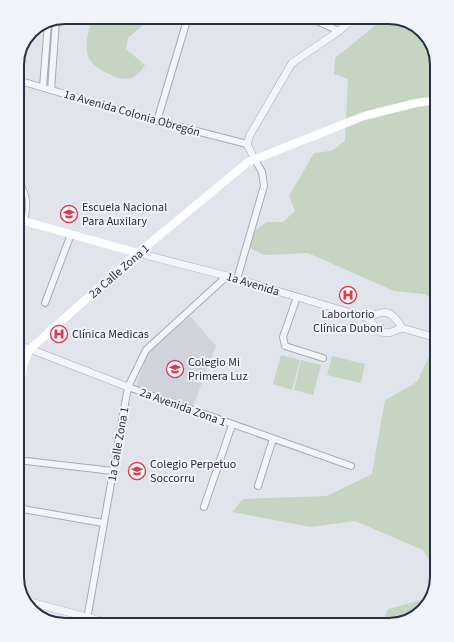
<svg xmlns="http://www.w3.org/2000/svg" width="454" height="642" font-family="'Source Sans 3',sans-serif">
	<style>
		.built { fill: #cfd3dd }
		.green { fill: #c6d5c1 }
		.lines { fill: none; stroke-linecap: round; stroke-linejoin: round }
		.service-casing { stroke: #a6abb6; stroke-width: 4.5 }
		.minor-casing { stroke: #a6abb6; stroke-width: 8 }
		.tertiary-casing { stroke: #a6abb6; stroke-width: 8 }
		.service { stroke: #f4f5f8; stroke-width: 3 }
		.minor { stroke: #f4f5f8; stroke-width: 6 }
		.tertiary { stroke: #f4f5f8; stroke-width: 7 }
		.secondary { stroke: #fff; stroke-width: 8 }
		.labels { text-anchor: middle; stroke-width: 4; stroke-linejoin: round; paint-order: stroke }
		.street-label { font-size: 12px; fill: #283144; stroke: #f1f3f8 }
		.poi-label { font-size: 12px; fill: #283144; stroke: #f1f3f8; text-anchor: start }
		.rim { fill: none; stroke: #283144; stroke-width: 2 }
	</style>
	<rect width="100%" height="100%" fill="#e1e4eb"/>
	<path class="built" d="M190 316 216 346 193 406 136 385 148 353Z"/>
	<path class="green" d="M93 17H152L128 38 126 49 145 65C133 84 121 81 103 71 98 68 90 63 88 56 84 44 89 29 93 17Z
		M386 17C403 17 420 25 430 40 434 46 435 57 437 65V301L424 294 394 291 308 253 264 255 250 248 252 232 267 222H283L295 211 289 196 314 153 331 151 345 141 348 79 334 74 335 58Z
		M437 351V572L423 550 355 521 311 527 232 512 243 499 327 496 372 474 385 400 417 382 431 352Z
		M281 355 300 360 292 390 273 384Z
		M332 356 365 364 361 383 327 375Z
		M301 360 321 365 313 395 294 390Z
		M432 597C426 616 400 625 382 625L388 609Z"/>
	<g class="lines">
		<g class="service-casing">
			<path id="service" d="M17 182C30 188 28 209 26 220"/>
		</g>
		<g class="minor-casing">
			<path id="minor" d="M308 17 339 31
				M17 80 157 121 247 144
				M43 87 48 23
				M51 90 56 20
				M157 121 188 17
				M237 279 264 186 262 172 254 158
				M297 297 283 337 285 346 323 358
				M45 303 71 234
				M128 387 351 466
				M17 460 113 471
				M258 486 273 439
				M204 507 232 425
				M17 508 103 523
				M86 625 128 387 146 350 227 276
				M202 625V624"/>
		</g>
		<g class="tertiary-casing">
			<path id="tertiary" d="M254 158 247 144 250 135 292 63 339 31 355 17
				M138 253 227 276 368 318 380 332 389 333 402 328 437 338
				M368 318C386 308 392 311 402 328
				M17 344 128 387
				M23 600 116 625"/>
		</g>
		<use href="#service" class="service"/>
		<use href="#minor" class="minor"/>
		<use href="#tertiary" class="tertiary"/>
		<path class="secondary" d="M17 219 138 253
			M17 398 24 362 30 349 138 253 248 162 364 116 416 103 437 100"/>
	</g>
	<defs>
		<g id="school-ring" transform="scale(0.9)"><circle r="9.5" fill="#f1f3f8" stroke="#d83e4f" stroke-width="1.5"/><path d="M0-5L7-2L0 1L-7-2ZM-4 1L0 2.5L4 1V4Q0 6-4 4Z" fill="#d83e4f"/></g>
		<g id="hospital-ring" transform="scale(0.9)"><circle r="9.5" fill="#f1f3f8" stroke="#d83e4f" stroke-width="1.5"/><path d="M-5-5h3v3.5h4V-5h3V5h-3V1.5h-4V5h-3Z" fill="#d83e4f"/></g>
		<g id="university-ring" transform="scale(0.9)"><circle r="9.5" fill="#f1f3f8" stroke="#d83e4f" stroke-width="1.5"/><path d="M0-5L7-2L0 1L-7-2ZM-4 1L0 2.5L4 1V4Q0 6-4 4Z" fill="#d83e4f"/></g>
	</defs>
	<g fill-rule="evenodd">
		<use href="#school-ring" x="69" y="214"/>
		<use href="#hospital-ring" x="348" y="295"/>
		<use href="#hospital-ring" x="59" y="334"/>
		<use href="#university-ring" x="175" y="369"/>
		<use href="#school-ring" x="137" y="471"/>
	</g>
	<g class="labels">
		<g class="street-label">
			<text transform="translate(132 113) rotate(16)" y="4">1a Avenida Colonia Obregón</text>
			<text transform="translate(119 271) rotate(-41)" y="4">2a Calle Zona 1</text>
			<text transform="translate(253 284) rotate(17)" y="4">1a Avenida</text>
			<text transform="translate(183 407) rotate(20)" y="4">2a Avenida Zona 1</text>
			<text transform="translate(118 444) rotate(-80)" y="4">1a Calle Zona 1</text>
		</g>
		<g class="poi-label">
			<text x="82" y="211">Escuela Nacional<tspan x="82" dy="14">Para Auxilary</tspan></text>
			<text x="348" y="318" text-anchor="middle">Labortorio<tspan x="348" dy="14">Clínica Dubon</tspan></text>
			<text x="72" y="338">Clínica Medicas</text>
			<text x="188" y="366">Colegio Mi<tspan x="188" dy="14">Primera Luz</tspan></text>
			<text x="150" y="468">Colegio Perpetuo<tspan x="150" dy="14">Soccorru</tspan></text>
		</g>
	</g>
	<path d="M0 0H454V642H0ZM65 24H389A41 41 0 0 1 430 65V577A41 41 0 0 1 389 618H65A41 41 0 0 1 24 577V65A41 41 0 0 1 65 24Z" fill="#f1f3f8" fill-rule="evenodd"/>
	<path class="rim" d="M65 24H389A41 41 0 0 1 430 65V577A41 41 0 0 1 389 618H65A41 41 0 0 1 24 577V65A41 41 0 0 1 65 24Z"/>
</svg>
